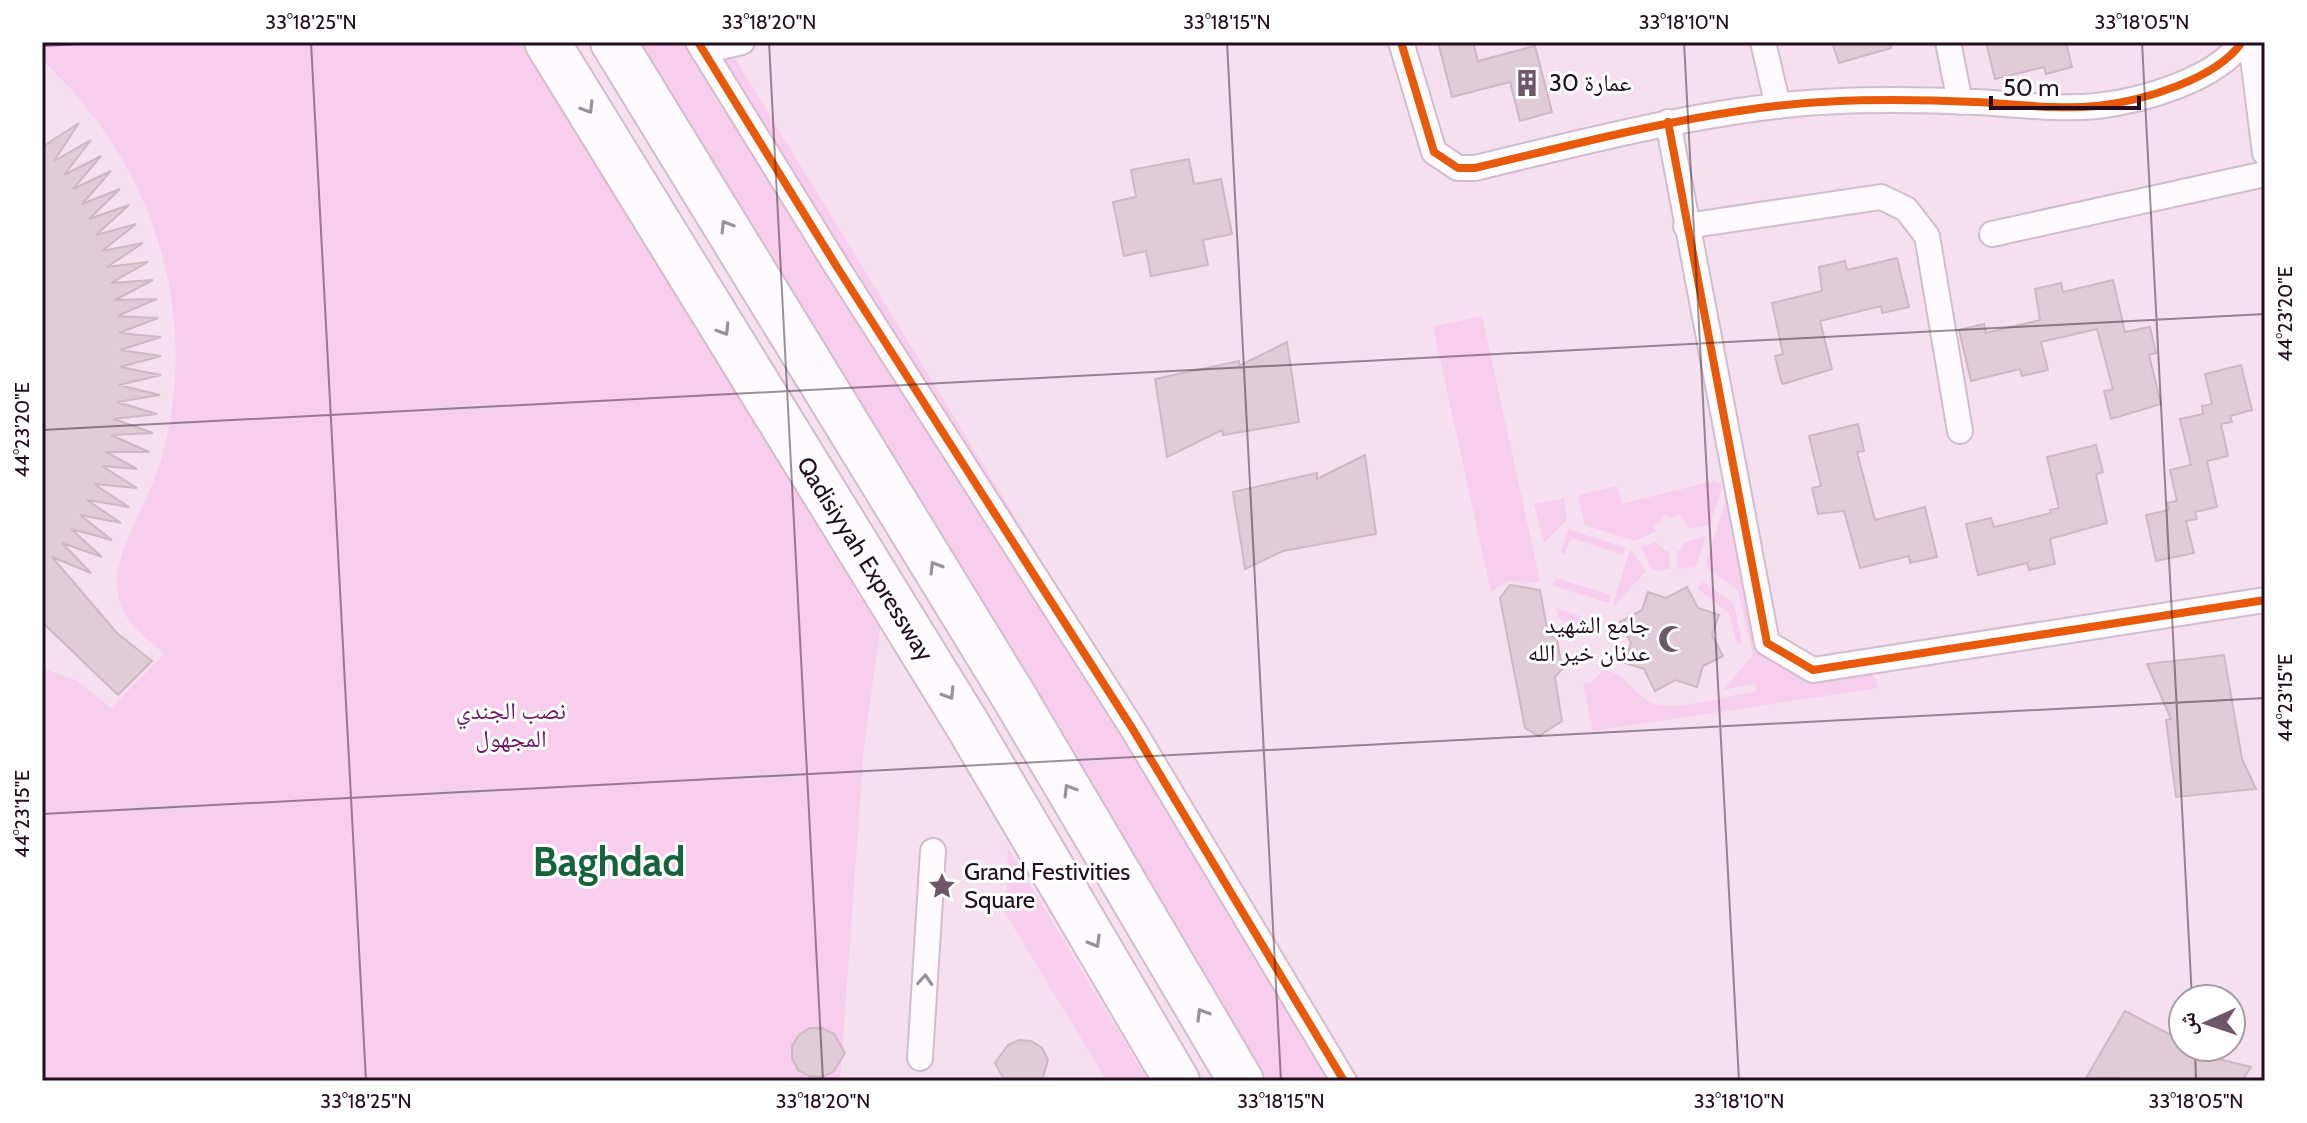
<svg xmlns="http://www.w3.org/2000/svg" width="2307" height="1123" font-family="Cabin,'Noto Naskh Arabic',sans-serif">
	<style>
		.green { fill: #f7ceed }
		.building { fill: #e0cbd6; stroke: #cfb8c4; stroke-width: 2 }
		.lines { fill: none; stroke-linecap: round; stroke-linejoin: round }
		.minor-casing { stroke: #d2bdcd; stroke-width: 28 }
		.motorway-casing { stroke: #d2bdcd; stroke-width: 48 }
		.minor { stroke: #fefafd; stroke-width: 24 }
		.motorway { stroke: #fefafd; stroke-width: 44 }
		.cycleway-casing { stroke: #fff; stroke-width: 13 }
		.cycleway { stroke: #e8590c; stroke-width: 8 }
		.oneway { stroke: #9b8f99 }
		.ticks { fill: none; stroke: #230d1f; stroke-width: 2; stroke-opacity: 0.45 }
		.labels { text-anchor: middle; stroke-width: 6; stroke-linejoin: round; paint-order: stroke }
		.poi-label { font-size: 24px; fill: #230d1f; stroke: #fff; text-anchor: start }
		.street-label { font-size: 24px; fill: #230d1f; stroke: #fff }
		.park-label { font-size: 24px; fill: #721365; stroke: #fff }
		.town-label { font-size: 40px; font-weight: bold; fill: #15633a; stroke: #fff }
		.neatline { fill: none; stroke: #230d1f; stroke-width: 3 }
		.ticks-label { font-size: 20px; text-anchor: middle; fill: #230d1f }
	</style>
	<rect width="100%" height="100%" fill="#f6e0f0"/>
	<path class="green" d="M42 42H520L880 629 864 747 840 1081H42V668L76 680 111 708 164 654C140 632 117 619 117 582 116 549 152 495 162 457 202 311 152 161 42 60Z
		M632 42H725L1360 1081H1257Z
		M1482 316 1540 581 1525 584 1510 580 1491 592 1433 327Z
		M1714 481 1723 484 1710 526 1688 528 1679 514 1671 518 1664 515 1661 522 1653 526 1656 531 1635 541 1585 525 1578 495 1617 486 1622 504Z
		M1735 497 1765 652C1815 689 1814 683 1874 674L1878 688 1593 731 1583 684 1591 683 1603 670C1625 672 1633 693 1650 702 1671 713 1734 695 1757 691L1755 684 1723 690 1753 655 1738 590 1705 566 1726 499Z
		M1564 498 1567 520 1544 543 1534 504Z
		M1568 529 1626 548 1623 555 1571 538 1565 554 1561 553Z
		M1706 536 1696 567 1678 569 1677 550 1680 551 1683 543Z
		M1656 542 1665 551 1669 550 1670 569 1653 571 1641 547Z
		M1630 549 1646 571 1615 605 1613 604Z
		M1556 578 1611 595 1609 603 1553 586Z
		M1701 580 1734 604 1742 643 1737 644 1729 613 1698 589Z
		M1556 608 1599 622 1596 632 1559 619Z
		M1008 848 1148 1081H1107L1005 913Z"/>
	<path class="building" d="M1438 42H1473L1478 61 1535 46 1552 112 1520 121 1510 82 1452 97Z
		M1832 42H1891V48L1839 63Z
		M1986 42H2066L2072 67 2046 74 2044 67 1995 79Z
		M79 123 54 161 91 140 64 175 101 156 73 189 111 171 82 204 120 189 89 219 129 205 96 235 136 224 102 251 143 243 107 267 148 262 111 283 153 280 115 300 157 299 117 316 158 318 119 333 161 337 120 350 161 356 120 367 161 375 119 385 160 395 117 402 157 414 114 419 153 433 111 435 149 452H106L137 469 102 466 137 488 94 484 129 507 87 500 121 523 80 515 112 540 71 529 102 557 62 543 91 573 52 557 117 633 152 661 118 695 42 622V147Z
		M1189 159 1194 184 1221 179 1232 234 1203 240 1208 265 1151 276 1146 251 1124 256 1113 202 1136 197 1131 170Z
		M1897 258 1909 307 1882 313 1881 306 1820 321 1832 369 1783 384 1781 381 1775 356 1783 354 1772 303 1822 291 1819 267 1845 261 1847 270Z
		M2113 280 2125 332 2150 327 2156 353 2149 355 2161 404 2111 419 2104 391 2113 389 2097 329 2041 342 2048 370 2022 376 2020 369 1971 381 1959 330 1984 324 1986 333 2040 320 2035 289 2061 283 2063 292Z
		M1287 342 1299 422 1223 435 1222 430 1167 457 1155 379 1239 361V366Z
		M2241 365 2252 410 2230 416 2232 422 2221 424 2228 456 2207 461 2217 507 2195 512 2197 519 2186 521 2194 553 2156 561 2146 515 2169 510 2167 503 2177 501 2170 470 2191 465 2180 419 2203 414 2202 406 2212 404 2205 374Z
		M1858 424 1864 451 1857 452 1875 520 1925 507 1937 557 1910 563 1909 556 1860 568 1844 511 1818 514 1812 488 1821 486 1809 436Z
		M2096 445 2103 472 2096 474 2107 523 2050 539 2055 564 2029 570 2027 563 1978 575 1966 524 1991 518 1994 527 2051 513 2050 510 2059 508 2047 457Z
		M1365 455 1376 534 1283 551 1245 569 1233 492 1317 473V479Z
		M1510 585 1540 590 1548 634 1557 639 1562 669 1555 677 1562 721 1539 736 1525 728 1500 598Z
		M1687 587 1698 608 1719 615 1712 635 1723 656 1703 666 1697 687 1675 680 1655 691 1644 669 1625 663 1631 643 1620 622 1642 610 1648 592 1666 598Z
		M2224 655 2242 759 2256 789 2176 797 2166 720 2171 719 2147 664Z
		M2125 1011 2183 1041V1047H2195L2218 1059 2251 1067 2242 1081 2086 1078Z
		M810 1028H822L834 1034 845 1053 833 1072 822 1077 809 1076 798 1070 792 1058V1046L799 1035Z
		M1019 1040 1031 1041 1042 1048 1048 1060 1042 1081H1005L995 1063 1008 1045Z"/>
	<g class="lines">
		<g class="minor-casing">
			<path id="minor" d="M698 42 837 267 1132 728 1344 1081
				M1401 42 1434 152 1458 168H1475C1575 144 1674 118 1776 106 1842 98 1910 99 1976 102 2015 104 2057 110 2097 106 2141 101 2216 80 2242 42
				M1763 42 1778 106
				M1948 42 1960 102
				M2251 42 2265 153
				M703 51 742 42
				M1668 122 1767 643 1813 670 2265 600
				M1686 226 1881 197 1906 209 1927 236 1960 431
				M1992 234 2265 174
				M920 1058 933 851"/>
		</g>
		<g class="motorway-casing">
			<path id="motorway" d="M547 42 967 724 1177 1081
				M613 42 1013 695 1241 1081"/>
		</g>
		<use href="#minor" class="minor"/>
		<use href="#motorway" class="motorway"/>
		<g class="cycleway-casing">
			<path id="cycleway" d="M698 42 837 267 1132 728 1344 1081
				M1401 42 1434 152 1458 168H1475C1575 144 1674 118 1776 106 1842 98 1910 99 1976 102 2015 104 2057 110 2097 106 2141 101 2216 80 2242 42
				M1668 122 1767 643 1813 670 2265 600"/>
		</g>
		<use href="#cycleway" class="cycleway"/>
	</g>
	<defs><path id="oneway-chevron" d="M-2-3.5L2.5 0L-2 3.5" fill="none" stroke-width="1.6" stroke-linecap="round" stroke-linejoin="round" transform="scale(2)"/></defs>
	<g class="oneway">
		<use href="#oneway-chevron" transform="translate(588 108) rotate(58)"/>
		<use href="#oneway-chevron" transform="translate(726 226) rotate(-121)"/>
		<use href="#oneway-chevron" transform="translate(724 330) rotate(58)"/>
		<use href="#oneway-chevron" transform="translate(935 567) rotate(-121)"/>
		<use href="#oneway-chevron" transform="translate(949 694) rotate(58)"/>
		<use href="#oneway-chevron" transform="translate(1069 790) rotate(-121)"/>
		<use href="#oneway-chevron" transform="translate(1095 942) rotate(60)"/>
		<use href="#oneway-chevron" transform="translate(925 980) rotate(-86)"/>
		<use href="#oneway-chevron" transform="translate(1202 1014) rotate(-121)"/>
	</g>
	<path class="ticks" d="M311 42 366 1081M769 42 823 1081M1227 42 1281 1081M1684 42 1739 1081M2142 42 2192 999M42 46 115 42M42 430 2265 314M42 814 2265 698M2195 1047 2196 1081"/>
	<defs>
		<g id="building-bare" transform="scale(2.16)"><path d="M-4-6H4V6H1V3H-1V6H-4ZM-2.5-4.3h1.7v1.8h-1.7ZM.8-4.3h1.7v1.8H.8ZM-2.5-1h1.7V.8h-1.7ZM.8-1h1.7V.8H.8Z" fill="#6d5768" stroke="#fff" stroke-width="2.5" paint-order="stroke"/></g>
		<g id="mosque-bare" transform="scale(2.16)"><path d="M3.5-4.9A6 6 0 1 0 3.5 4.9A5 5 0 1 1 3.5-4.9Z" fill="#6d5768" stroke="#fff" stroke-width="2.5" paint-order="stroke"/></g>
		<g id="sight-bare" transform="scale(2.16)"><path d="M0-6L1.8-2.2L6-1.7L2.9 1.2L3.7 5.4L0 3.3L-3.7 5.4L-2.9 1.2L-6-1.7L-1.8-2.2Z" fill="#6d5768" stroke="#fff" stroke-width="2.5" paint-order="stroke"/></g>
	</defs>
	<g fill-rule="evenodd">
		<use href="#building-bare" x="1527" y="83"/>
		<use href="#mosque-bare" x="1672" y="639"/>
		<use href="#sight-bare" x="942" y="886"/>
	</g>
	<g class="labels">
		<g class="poi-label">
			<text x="1549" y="91">عمارة 30</text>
			<text x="1650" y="633" text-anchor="end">جامع الشهيد<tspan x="1650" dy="28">عدنان خير الله</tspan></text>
			<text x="964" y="880">Grand Festivities<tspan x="964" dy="28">Square</tspan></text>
		</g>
		<g class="street-label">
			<text transform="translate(865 559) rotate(58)" y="8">Qadisiyyah Expressway</text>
		</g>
		<g class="park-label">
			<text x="511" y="719">نصب الجندي<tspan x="511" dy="28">المجهول</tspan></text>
		</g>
		<g class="town-label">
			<text x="609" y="876">Baghdad</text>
		</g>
	</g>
	<rect width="2307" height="1123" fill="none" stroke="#ffffff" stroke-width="88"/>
	<g transform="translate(2207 1023) rotate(267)"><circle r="38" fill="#ffffff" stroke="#a79ea5" stroke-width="2"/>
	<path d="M0-6L14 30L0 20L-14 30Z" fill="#6d5768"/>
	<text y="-12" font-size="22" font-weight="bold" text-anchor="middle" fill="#230d1f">ش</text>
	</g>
	<path d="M1991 96v12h148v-12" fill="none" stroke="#230d1f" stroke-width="4"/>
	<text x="2003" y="96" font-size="24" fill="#230d1f" stroke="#ffffff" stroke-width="6" paint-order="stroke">50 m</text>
	<rect x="44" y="44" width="2219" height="1035" class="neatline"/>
	<g class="ticks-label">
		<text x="311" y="29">33°18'25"N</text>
		<text x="769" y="29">33°18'20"N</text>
		<text x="1227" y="29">33°18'15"N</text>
		<text x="1684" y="29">33°18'10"N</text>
		<text x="2142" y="29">33°18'05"N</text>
		<text transform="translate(2285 314) rotate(-90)" y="7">44°23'20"E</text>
		<text transform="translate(22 430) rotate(-90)" y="7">44°23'20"E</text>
		<text transform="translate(2285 698) rotate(-90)" y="7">44°23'15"E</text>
		<text transform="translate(22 814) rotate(-90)" y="7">44°23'15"E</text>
		<text x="366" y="1108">33°18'25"N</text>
		<text x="823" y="1108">33°18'20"N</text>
		<text x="1281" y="1108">33°18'15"N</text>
		<text x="1739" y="1108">33°18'10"N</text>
		<text x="2196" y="1108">33°18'05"N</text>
	</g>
</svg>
